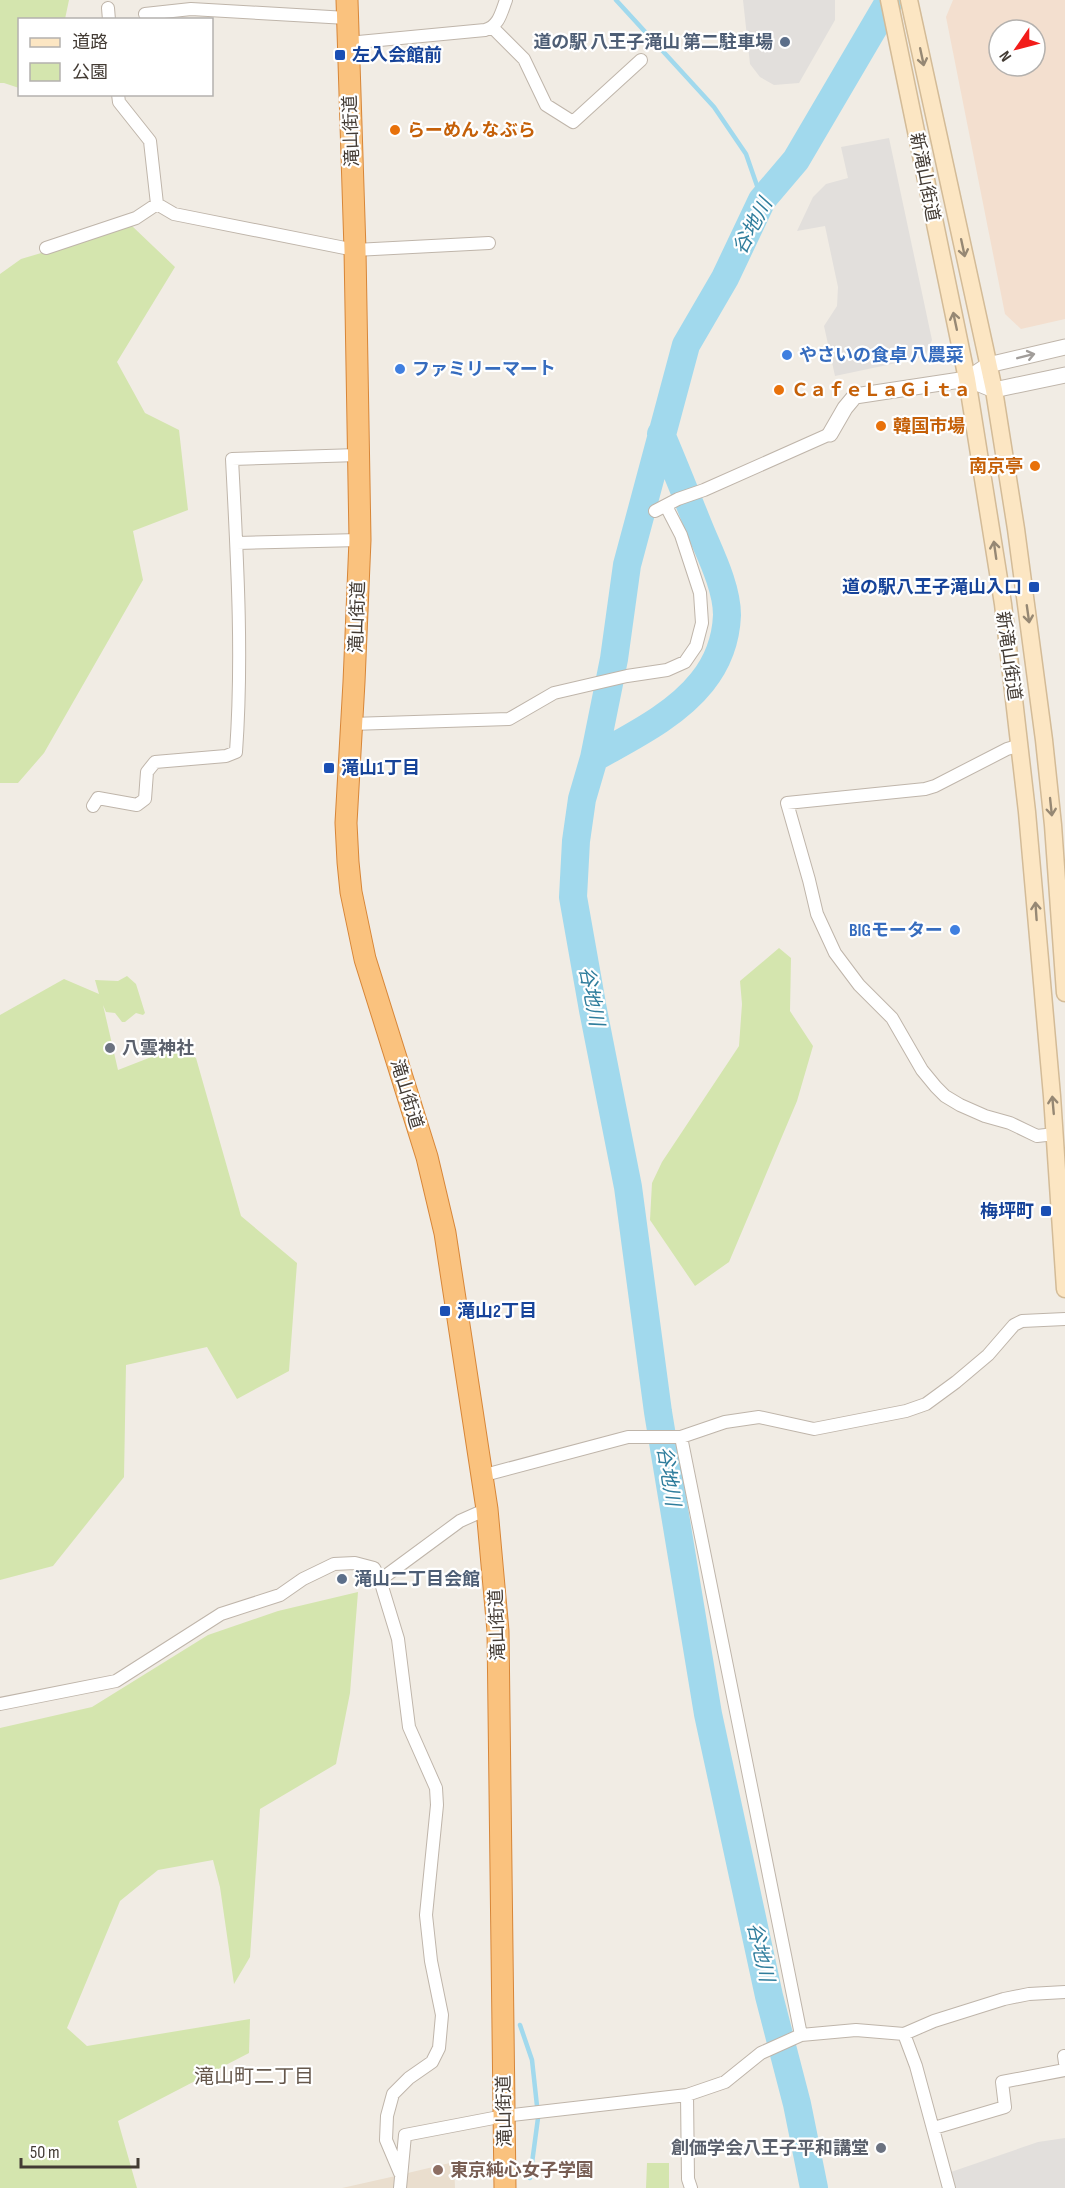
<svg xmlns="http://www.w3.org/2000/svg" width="1065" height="2188" font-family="'Sofia Sans Condensed','Noto Sans JP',sans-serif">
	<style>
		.commercial { fill: #f3dfcf; fill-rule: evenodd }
		.education { fill: #eadece }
		.green { fill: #d4e5ae }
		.parking { fill: #e2dfdc }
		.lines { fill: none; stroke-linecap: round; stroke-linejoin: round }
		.stream { stroke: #a1d9ed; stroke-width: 4.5 }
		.river { stroke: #a1d9ed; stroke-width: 28 }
		.minor-casing { stroke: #bfb5aa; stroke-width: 14 }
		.tertiary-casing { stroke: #bfb5aa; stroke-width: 17 }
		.secondary-casing { stroke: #d3bb97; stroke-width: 19 }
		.trunk-casing { stroke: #d78638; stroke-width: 23 }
		.minor { stroke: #fff; stroke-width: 12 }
		.tertiary { stroke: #fff; stroke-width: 15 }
		.secondary { stroke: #fce6c3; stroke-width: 16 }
		.trunk { stroke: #fac27e; stroke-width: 21 }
		.oneway { stroke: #968874 }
		.oneway2 { stroke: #a19d9a }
		.service-dot { fill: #5c6f8a; stroke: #fff; stroke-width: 2 }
		.transit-dot { fill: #1a4fb4; stroke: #fff; stroke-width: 2 }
		.food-dot { fill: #e8710a; stroke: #fff; stroke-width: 2 }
		.shop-dot { fill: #3f7fe0; stroke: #fff; stroke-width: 2 }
		.worship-dot { fill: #6b7280; stroke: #fff; stroke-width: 2 }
		.education-dot { fill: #8d6e63; stroke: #fff; stroke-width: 2 }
		.labels { text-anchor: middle; stroke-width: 4.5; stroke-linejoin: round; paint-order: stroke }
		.service-label { font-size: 18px; font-weight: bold; fill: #4e5e75; stroke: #fff; text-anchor: end }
		.transit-label { font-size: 18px; font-weight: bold; fill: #164399; stroke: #fff; text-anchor: start }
		.food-label { font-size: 18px; font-weight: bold; fill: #c56008; stroke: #fff; text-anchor: start }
		.street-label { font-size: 18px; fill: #433b34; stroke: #fff }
		.shop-label { font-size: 18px; font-weight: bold; fill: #366cbe; stroke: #fff; text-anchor: start }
		.worship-label { font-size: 18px; font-weight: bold; fill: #5b616d; stroke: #fff; text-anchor: start }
		.education-label { font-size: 18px; font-weight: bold; fill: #785e54; stroke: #fff; text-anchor: start }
		.water-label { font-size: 20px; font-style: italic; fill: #2f7d9c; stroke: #fff }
		.neighbourhood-label { font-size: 20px; fill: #66584c; stroke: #fff }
	</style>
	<rect width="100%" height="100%" fill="#f1ece4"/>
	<path class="commercial" d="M953 0H1065V319L1021 329 1005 314 946 17ZM999 30H1035V66H999Z"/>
	<path class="education" d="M454 2162 455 2188H342L391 2177Z"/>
	<path class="green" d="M0 0H69L65 19 20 20 19 88 4 83H0Z
		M132 226 175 267 117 362 145 413 179 430 188 510 133 531 143 580 44 753 18 783H0V274L21 259Z
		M779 948 791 958 790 1011 813 1046 797 1101 729 1262 695 1286 650 1220 652 1183 662 1162 739 1046 742 1004 740 981Z
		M127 976 136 984 145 1013 143 1015 136 1013 125 1022H122L115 1013 106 1012 103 1005 118 1070 177 1047 196 1058 241 1216 297 1263 289 1371 237 1399 207 1347 126 1365 124 1477 53 1566 0 1580V1015L64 979 99 994 95 980 118 981Z
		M358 1592 350 1693 336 1764 260 1809 250 1957 234 1984 220 1887 213 1860 158 1870 120 1901 67 2028 87 2046 250 2019 249 2053 118 2121 137 2188H0V1728L92 1707 208 1635 278 1611Z
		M647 2163H669V2188H646Z"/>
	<path class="parking" d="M743 0H835V20L799 83 774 85 760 77 750 64Z
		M889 138 932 340 925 357 835 376 824 326 837 306 838 287 825 226 797 231 813 197 826 184 848 178 841 147Z
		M1065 2138V2188H956L951 2172 1038 2142Z"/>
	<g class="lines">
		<path class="stream" d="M616 0 714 107 746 154 762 200
			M520 2025 532 2060 537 2106
			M530 2178 538 2118"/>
		<path class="river" d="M594 758C631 737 675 716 702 682 718 662 726 640 727 615 727 588 711 556 701 532 688 500 675 467 661 434
			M814 2188 797 2104 769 1996 708 1714 658 1412 628 1187 593 1010 573 897 576 841 582 799 594 758 614 659 627 565 686 345 725 278 762 200 796 160 890 0"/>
		<g class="minor-casing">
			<path id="minor" d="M108 8 109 20
				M145 14 191 9 347 18
				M493 28 524 59 546 105 573 122 641 60
				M348 43 485 30C499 26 501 13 506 0
				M118 94 119 102 150 141 157 204 174 214 355 250 489 243
				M46 248 136 218 157 204
				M655 511 678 499 704 490 830 434
				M237 543 360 540
				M351 724 509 719 554 693 627 676 667 670 685 662 696 646 702 623 700 593 681 535 666 506
				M1021 745 1007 749 935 786 925 789 787 803 809 880 817 914 835 953 859 985 892 1018 922 1070 936 1087 945 1096 960 1105 985 1116 1010 1123 1037 1136 1055 1134
				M93 806 98 798 137 805 145 799 147 772 155 762 226 756 236 752C243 655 237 556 232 459L358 455
				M681 1437 801 2035
				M481 1476 628 1437H681L725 1422 759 1417 814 1429 906 1411 926 1404 956 1382 988 1355 1014 1325 1022 1321 1065 1319
				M380 1580 398 1639 409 1727 436 1788 437 1805 426 1915 431 1961 442 2015 439 2048 432 2062 409 2078 393 2094 387 2116 386 2140 400 2173
				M0 1704 116 1681 221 1614 280 1595 303 1579 334 1564 355 1563 374 1568 380 1580 460 1521 487 1509
				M904 2034 916 2066 949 2188
				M1064 2056 1065 2063
				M687 2095 688 2179 691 2188
				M934 2128 1005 2107 1002 2082 1065 2070
				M400 2188 405 2135 504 2116 687 2095 725 2082 761 2053 801 2035 856 2030 904 2034 934 2021 1004 1999 1029 1994 1065 1992"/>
		</g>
		<g class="tertiary-casing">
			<path id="tertiary" d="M967 379 994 390 1065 375
				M830 434 845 408 855 396 967 379 988 365 1065 347"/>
		</g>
		<g class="secondary-casing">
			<path id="secondary" d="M889 0 967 379 1003 604 1027 812 1052 1096 1065 1289
				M909 0 994 390 1016 529 1044 740 1053 825 1065 993"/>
		</g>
		<g class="trunk-casing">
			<path id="trunk" d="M347 0 355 250 360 540 354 682 346 823 348 862 351 892 365 959 427 1157 445 1233 487 1509 498 1631 505 2188"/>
		</g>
		<use href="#minor" class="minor"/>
		<use href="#tertiary" class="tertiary"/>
		<use href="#secondary" class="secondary"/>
		<use href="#trunk" class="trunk"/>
	</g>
	<defs><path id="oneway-shaft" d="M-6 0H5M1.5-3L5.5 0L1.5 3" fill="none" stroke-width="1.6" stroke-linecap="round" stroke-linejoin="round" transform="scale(1.5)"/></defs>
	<g class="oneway">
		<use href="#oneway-shaft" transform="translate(922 57) rotate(78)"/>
		<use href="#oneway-shaft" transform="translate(963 248) rotate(78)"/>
		<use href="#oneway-shaft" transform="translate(955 321) rotate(-102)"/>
		<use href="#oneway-shaft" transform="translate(995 550) rotate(-98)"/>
		<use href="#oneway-shaft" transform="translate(1028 614) rotate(82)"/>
		<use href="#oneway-shaft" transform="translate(1051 807) rotate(84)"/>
		<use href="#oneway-shaft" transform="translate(1036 911) rotate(-94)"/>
		<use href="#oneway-shaft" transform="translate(1053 1105) rotate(-95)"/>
	</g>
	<use class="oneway2" href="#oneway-shaft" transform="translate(1026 356) rotate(-14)"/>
	<g class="service-dot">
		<circle cx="785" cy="42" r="6"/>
		<circle cx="342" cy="1579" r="6"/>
	</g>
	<g class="transit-dot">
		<rect x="334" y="49" width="12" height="12" rx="3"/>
		<rect x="1028" y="581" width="12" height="12" rx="3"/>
		<rect x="323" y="762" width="12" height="12" rx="3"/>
		<rect x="1040" y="1205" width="12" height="12" rx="3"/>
		<rect x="439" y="1305" width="12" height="12" rx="3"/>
	</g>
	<g class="food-dot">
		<circle cx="395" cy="130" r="6"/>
		<circle cx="779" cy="390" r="6"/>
		<circle cx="881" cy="426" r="6"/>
		<circle cx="1035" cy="466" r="6"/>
	</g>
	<g class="shop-dot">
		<circle cx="787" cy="355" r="6"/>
		<circle cx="400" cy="369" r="6"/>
		<circle cx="955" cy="930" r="6"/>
	</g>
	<g class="worship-dot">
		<circle cx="110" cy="1048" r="6"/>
		<circle cx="881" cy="2148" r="6"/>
	</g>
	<circle class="education-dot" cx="438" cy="2170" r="6"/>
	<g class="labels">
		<g class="service-label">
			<text x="773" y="48">道の駅 八王子滝山 第二駐車場</text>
			<text x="354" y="1585" text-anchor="start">滝山二丁目会館</text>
		</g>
		<g class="transit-label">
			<text x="352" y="61">左入会館前</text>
			<text x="1022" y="593" text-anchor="end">道の駅八王子滝山入口</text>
			<text x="341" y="774">滝山1丁目</text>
			<text x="1034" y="1217" text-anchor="end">梅坪町</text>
			<text x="457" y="1317">滝山2丁目</text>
		</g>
		<g class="food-label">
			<text x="407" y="136">らーめん なぶら</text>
			<text x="791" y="396">ＣａｆｅＬａＧｉｔａ</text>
			<text x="893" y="432">韓国市場</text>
			<text x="1023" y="472" text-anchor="end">南京亭</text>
		</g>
		<g class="street-label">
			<text transform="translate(351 131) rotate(-92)" y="6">滝山街道</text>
			<text transform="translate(925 177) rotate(79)" y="6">新滝山街道</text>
			<text transform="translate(357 617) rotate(-88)" y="6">滝山街道</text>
			<text transform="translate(1009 656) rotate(82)" y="6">新滝山街道</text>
			<text transform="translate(407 1094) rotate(73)" y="6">滝山街道</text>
			<text transform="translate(497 1625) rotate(-92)" y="6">滝山街道</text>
			<text transform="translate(504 2111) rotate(-91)" y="6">滝山街道</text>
		</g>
		<g class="shop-label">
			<text x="799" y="361">やさいの食卓 八農菜</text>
			<text x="412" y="375">ファミリーマート</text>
			<text x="943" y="936" text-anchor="end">BIGモーター</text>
		</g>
		<g class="worship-label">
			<text x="122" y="1054">八雲神社</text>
			<text x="869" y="2154" text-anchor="end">創価学会八王子平和講堂</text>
		</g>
		<g class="education-label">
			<text x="450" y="2176">東京純心女子学園</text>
		</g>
		<g class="water-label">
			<text transform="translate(752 226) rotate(-62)" y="7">谷地川</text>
			<text transform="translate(592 996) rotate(79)" y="7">谷地川</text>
			<text transform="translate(669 1476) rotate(81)" y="7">谷地川</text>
			<text transform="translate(761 1952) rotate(77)" y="7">谷地川</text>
		</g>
		<g class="neighbourhood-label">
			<text x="254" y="2083">滝山町二丁目</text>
		</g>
	</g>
	<rect x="18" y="18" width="195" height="78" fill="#ffffff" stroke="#b4b1ae" stroke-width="1.5"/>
	<rect x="30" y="38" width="30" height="9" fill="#fce6c3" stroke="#b4b1ae" stroke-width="1.5"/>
	<text x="72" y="48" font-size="18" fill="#433b34">道路</text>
	<rect x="30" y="63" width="30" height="18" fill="#d4e5ae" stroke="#b4b1ae" stroke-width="1.5"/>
	<text x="72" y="78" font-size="18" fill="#433b34">公園</text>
	<g transform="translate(1017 48) rotate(235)"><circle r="28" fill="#ffffff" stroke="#b4b1ae" stroke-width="1.5"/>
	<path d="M0-4.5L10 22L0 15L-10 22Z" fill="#f21c1a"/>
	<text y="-9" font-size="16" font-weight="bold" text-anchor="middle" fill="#433b34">N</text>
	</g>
	<path d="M21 2158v9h117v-9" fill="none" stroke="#433b34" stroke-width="3"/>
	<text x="30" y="2158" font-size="18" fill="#433b34" stroke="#ffffff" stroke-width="4.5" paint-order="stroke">50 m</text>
</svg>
